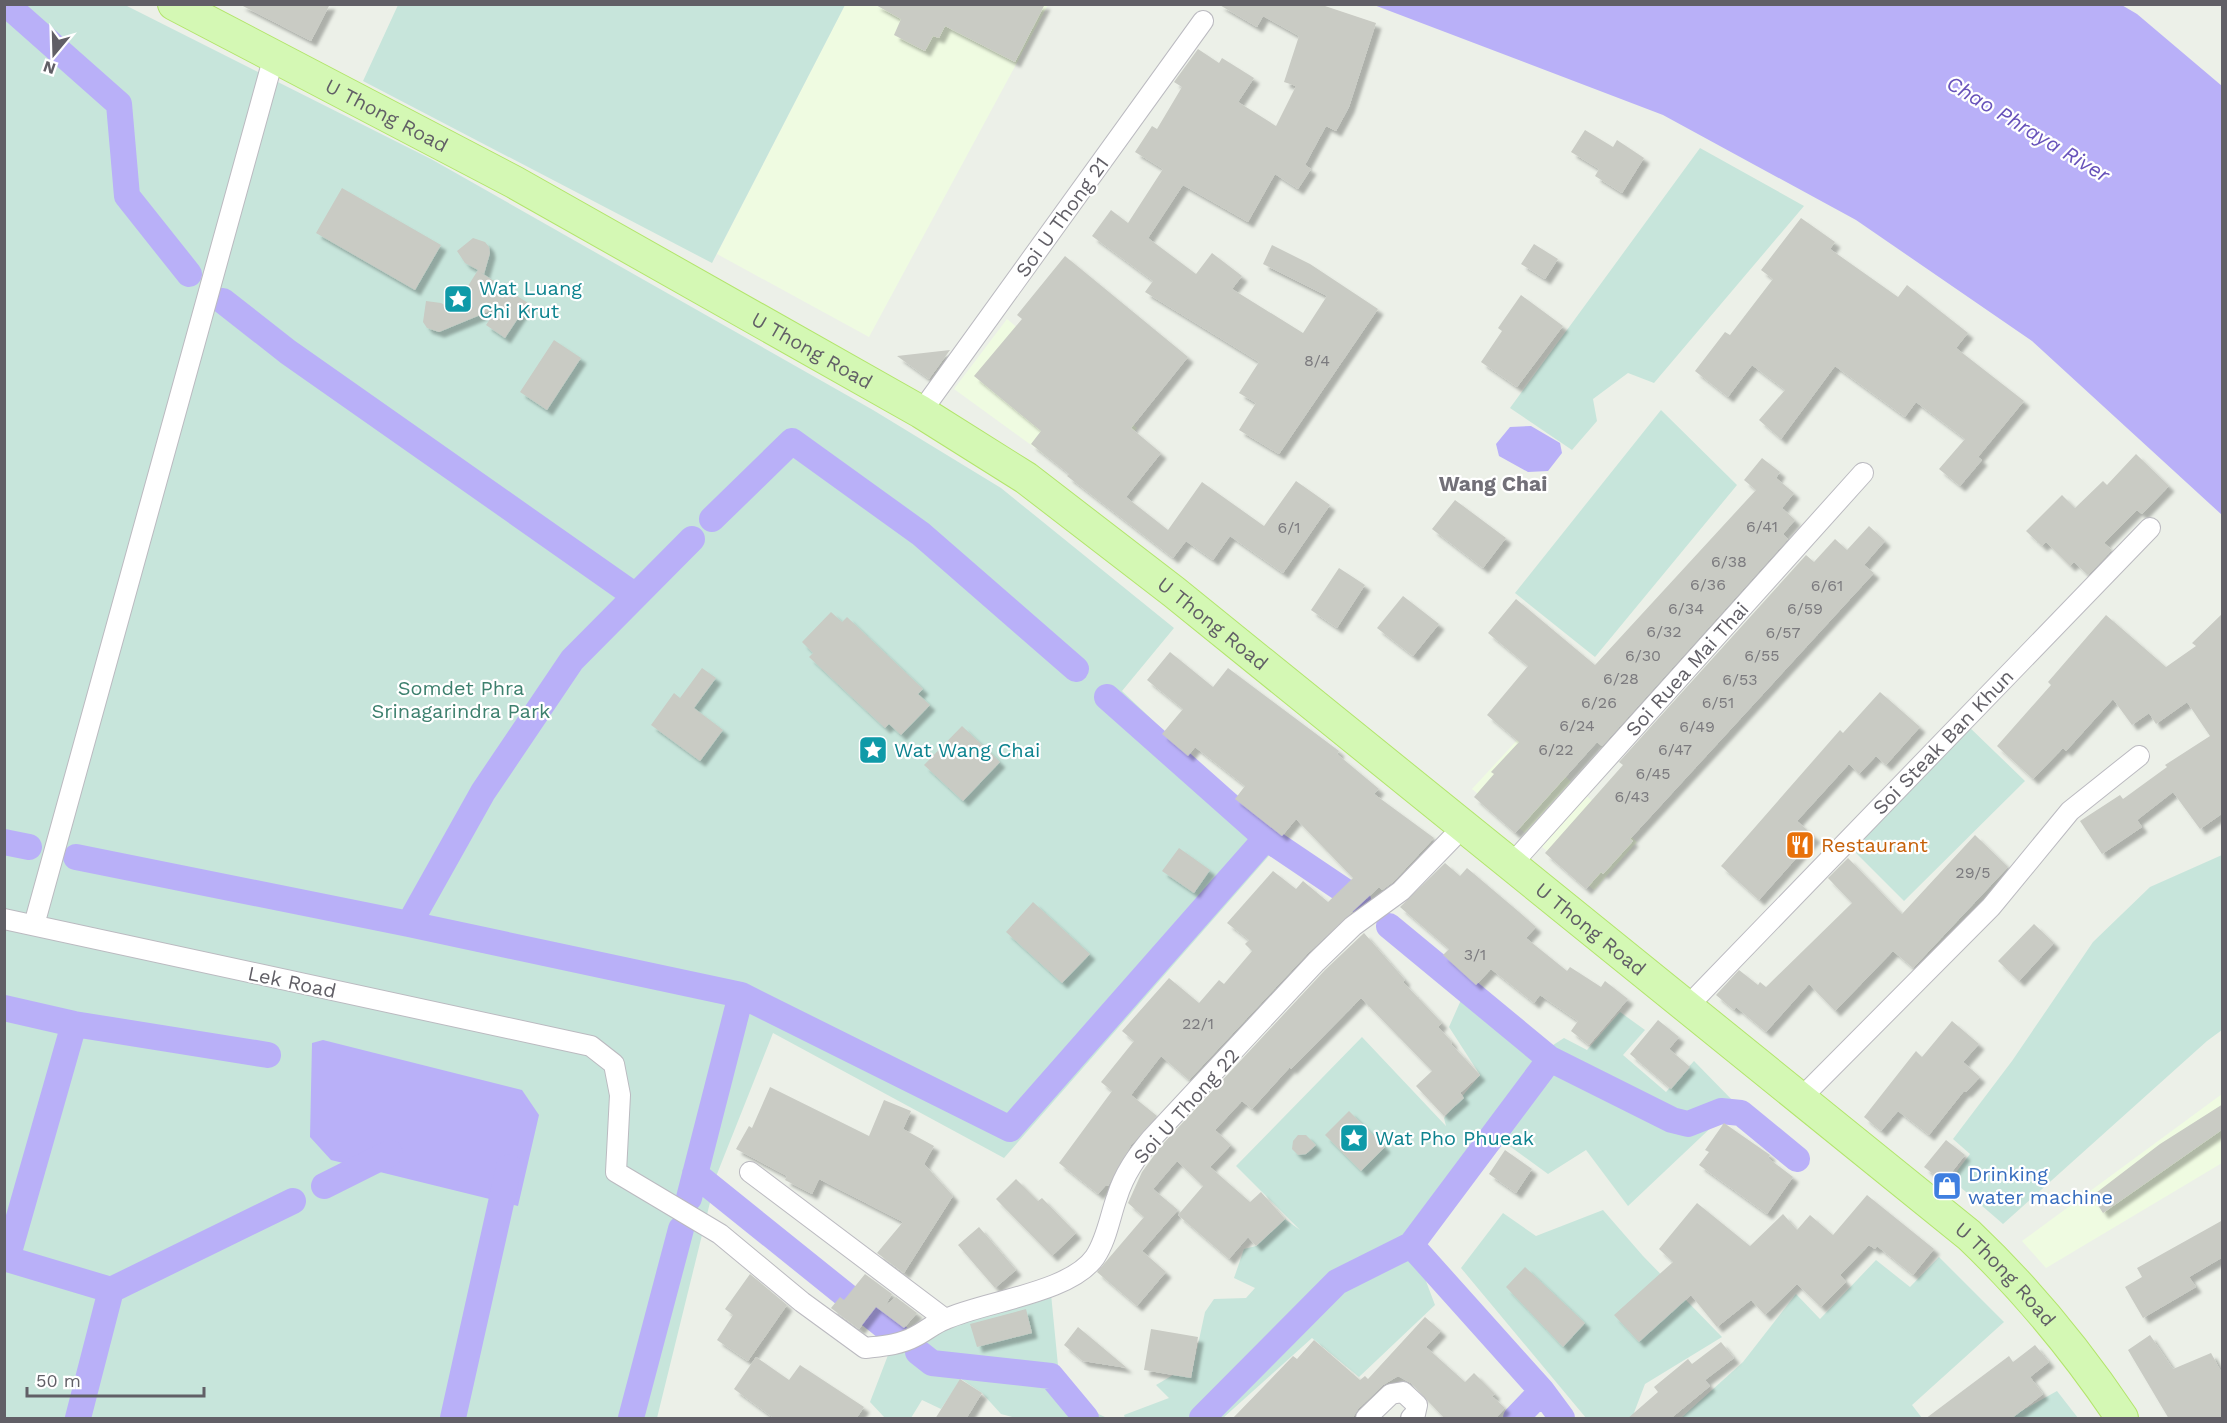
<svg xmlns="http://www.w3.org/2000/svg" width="2227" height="1423" font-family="'Work Sans',sans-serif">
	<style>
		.commercial { fill: #effbe1 }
		.green { fill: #c7e5db }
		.water { fill: #b9b0f8 }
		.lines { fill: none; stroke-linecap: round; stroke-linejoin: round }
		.canal { stroke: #b9b0f8; stroke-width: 26 }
		.building { fill: #c9cbc4; filter: url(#shadow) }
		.street-casing { stroke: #bbbac0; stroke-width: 22 }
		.primary-casing { stroke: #b3e56b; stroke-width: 34 }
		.street { stroke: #fff; stroke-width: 20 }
		.primary { stroke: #d4f8b4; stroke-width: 32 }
		.labels { text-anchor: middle; stroke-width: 4.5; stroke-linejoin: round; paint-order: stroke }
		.number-label { font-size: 16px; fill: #7b7a7e }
		.street-label { font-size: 20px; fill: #615f66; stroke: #fff }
		.culture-label { font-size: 20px; fill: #0d838f; stroke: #fff; text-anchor: start }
		.park-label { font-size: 20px; fill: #3d806e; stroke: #fff }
		.food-label { font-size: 20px; fill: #c56008; stroke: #fff; text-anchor: start }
		.shop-label { font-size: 20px; fill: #366cbe; stroke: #fff; text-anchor: start }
		.water-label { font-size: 21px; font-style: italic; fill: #6853ba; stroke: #fff }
		.neighbourhood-label { font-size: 21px; font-weight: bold; fill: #727078; stroke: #fff }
	</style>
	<defs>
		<filter id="shadow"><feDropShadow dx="5.5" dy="5.5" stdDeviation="1.5" flood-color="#0004"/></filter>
	</defs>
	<rect width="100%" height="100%" fill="#ecf0e8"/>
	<path class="commercial" d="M845 5H1048L869 337 717 254Z
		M1007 319 1137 428 1089 487 954 389Z
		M1521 736 1637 842 1594 890 1472 789Z
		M2222 1094V1163L2046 1268 2022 1241Z"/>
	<path class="green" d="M5 5H125L431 159 873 410 1001 488 1174 628 1122 691 1281 842 1004 1158 773 1033 717 1174 657 1418H5Z
		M398 5V4L845 5 712 263 363 81Z
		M1700 148 1804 206 1654 383 1628 373 1593 399 1597 421 1572 450 1510 408Z
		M1661 410 1737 485 1595 657 1515 593Z
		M1965 723 2025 781 1904 901 1849 846Z
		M2222 855V1030L2207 1041 2003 1224 1951 1179 1970 1154 1953 1139 2012 1061 2093 942 2150 887Z
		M1461 1000 1547 1049 1564 1038 1587 1050 1620 1012 1645 1030 1623 1055 1666 1092 1694 1061 1736 1104 1628 1206 1586 1150 1548 1174 1504 1142 1449 1212 1415 1226 1418 1260 1435 1305 1359 1377 1312 1338 1223 1418H1125L1124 1415 1169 1398 1156 1385 1173 1375 1191 1377 1205 1312 1214 1299 1246 1298 1255 1288 1234 1278 1244 1249 1256 1246 1285 1219 1300 1230 1236 1166 1362 1037 1446 1126 1444 1118 1480 1075 1449 1027Z
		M1603 1210 1643 1256 1722 1337 1645 1384 1632 1418H1586L1461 1268 1503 1213 1536 1236Z
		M1939 1257 2004 1322 1912 1405 1922 1418H1681L1743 1362 1796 1294 1820 1319 1876 1260 1910 1287Z
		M1051 1294 1061 1396 1107 1418H1016L1001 1414 982 1393 961 1379 941 1409 922 1400 911 1418H885L870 1402 890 1350 966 1315Z
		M2057 1391 2078 1418H2009Z"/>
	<path class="water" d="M2120 4 2137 14 2222 86V515L2032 341 1856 220 1663 115 1374 5Z
		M1531 426 1560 443 1562 453 1548 471 1528 472 1499 456 1496 444 1510 427Z
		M323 1040 522 1090 539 1115 518 1206 331 1160 310 1137 312 1043Z"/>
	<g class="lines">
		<path class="canal" d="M6 4 119 104 127 196 189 274
			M223 301 288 352 634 595
			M712 519 792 441 921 534 1076 669
			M1107 697 1266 838 1358 900
			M4 842 29 847
			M76 857 409 924 741 995 1010 1129 1266 838
			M409 924 483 792 572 660 692 539
			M1389 926 1550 1059 1672 1120 1688 1124 1721 1111 1741 1113 1797 1159
			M4 1008 74 1024 268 1055
			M695 1174 899 1338
			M324 1186 390 1153
			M689 1198 741 995
			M1411 1245 1542 1391 1562 1418
			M4 1258 111 1290 78 1418
			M7 1259 74 1024
			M111 1290 293 1201
			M918 1352 932 1363 1051 1376 1086 1418
			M453 1418 509 1167
			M631 1418 681 1229
			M1202 1418 1337 1282 1411 1245 1550 1059
			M1516 1418 1542 1391"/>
	</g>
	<path class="building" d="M239 4H330L311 41Z
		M874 4H1045L1015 62 945 26 939 38 933 36 925 51 894 35 901 19Z
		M1218 4H1319L1376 23 1349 107 1336 131 1326 126 1305 165 1311 169 1298 189 1275 174 1248 222 1183 185 1148 238 1196 274 1212 253 1242 276 1232 289 1303 333 1327 296 1263 264 1272 245 1310 264 1378 309 1279 454 1239 430 1256 403 1239 393 1259 362 1145 292 1153 281 1092 236 1111 210 1128 223 1163 169 1135 152 1152 126 1157 129 1182 87 1174 82 1198 49 1219 63 1222 58 1254 78 1238 102 1276 126 1296 86 1284 82 1299 36 1263 16 1257 27Z
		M1585 130 1613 147 1617 140 1644 158 1622 193 1595 176 1599 169 1571 152Z
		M342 188 441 245 415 290 316 233Z
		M1801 218 1835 242 1830 249 1898 297 1907 285 1968 333 1956 348 2024 401 1978 457 1982 460 1960 486 1939 469 1965 439 1916 402 1905 417 1835 366 1781 439 1759 420 1785 390 1752 365 1728 397 1695 371 1725 332 1730 335 1773 279 1761 270Z
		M473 238 485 242 489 247 490 253 484 274 480 272 528 303 505 338 486 325 497 308 439 332 427 328 423 322 426 301 441 303 453 310 478 270 465 263 457 251Z
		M1534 244 1558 259 1545 279 1521 264Z
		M1065 256 1188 357 1131 428 1161 453 1126 497 1168 530 1202 482 1264 526 1296 481 1330 505 1283 573 1230 536 1213 560 1186 541 1173 558 1067 476 1069 474 1031 444 1041 431 974 376 1022 319 1017 315Z
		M1521 295 1563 326 1517 387 1481 362 1502 331 1498 328Z
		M554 340 581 358 547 410 520 392Z
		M950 350 929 379 897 356Z
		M2136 454 2169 486 2142 514 2137 510 2104 543 2112 550 2088 575 2074 562 2070 566 2046 542 2042 546 2026 531 2062 495 2075 508 2103 481 2107 485Z
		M1762 458 1780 472 1776 478 1794 493 1782 508 1795 520 1783 534 1788 539 1602 746 1597 742 1515 833 1474 797 1494 774 1491 772 1519 742 1487 715 1528 666 1488 633 1516 599 1595 665 1756 490 1744 480Z
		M1455 500 1506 538 1483 568 1432 529Z
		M1869 526 1885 541 1864 565 1874 573 1630 839 1633 841 1603 874 1601 872 1586 889 1545 853 1623 765 1619 762 1806 555 1814 562 1835 539 1847 550Z
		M1339 568 1365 585 1337 628 1311 610Z
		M1403 596 1439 624 1413 656 1377 628Z
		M831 612 842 622 847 617 923 689 918 694 930 705 901 735 889 724 885 728 809 657 813 653 802 642Z
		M2223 613V813L2200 829 2173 792 2137 820 2142 827 2102 854 2080 821 2120 795 2123 799 2167 767 2165 765 2210 736 2187 702 2156 724 2149 713 2132 725 2113 699 2066 751 2063 748 2033 779 1997 746 2051 685 2048 682 2106 615 2166 667 2196 646 2192 643Z
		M1170 652 1213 687 1228 668 1339 751 1337 754 1379 789 1374 794 1434 838 1393 882 1382 890 1379 887 1308 953 1189 1080 1161 1056 1131 1095 1157 1116 1131 1145 1108 1186 1106 1185 1098 1194 1059 1163 1112 1091 1101 1082 1134 1041 1122 1031 1169 978 1199 1003 1219 980 1224 984 1252 951 1245 944 1249 940 1227 923 1273 871 1296 889 1303 881 1328 902 1353 878 1296 819 1282 836 1235 799 1245 786 1195 747 1188 756 1162 734 1183 709 1147 680Z
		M702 668 716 678 694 708 723 730 700 761 651 725 674 693 680 698Z
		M1880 692 1920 727 1886 765 1876 756 1859 774 1849 764 1797 821 1815 837 1759 900 1721 866 1840 730 1843 733Z
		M962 726 1000 762 963 801 924 765Z
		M1975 835 2008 867 1913 968 1893 951 1835 1011 1809 984 1766 1032 1736 1007 1734 1010 1716 995 1739 970 1758 985 1760 982 1766 987 1852 903 1828 878 1848 858 1902 914Z
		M1179 848 1210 870 1194 893 1162 871Z
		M1445 863 1460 876 1467 868 1519 912 1536 927 1526 938 1567 971 1570 967 1601 987 1605 981 1628 999 1589 1045 1571 1031 1578 1021 1540 995 1534 1003 1491 969 1476 985 1443 955 1449 949 1400 907Z
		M1033 902 1090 954 1062 983 1006 932Z
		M2034 924 2054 943 2019 981 1998 961Z
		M1364 933 1405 980 1403 982 1442 1023 1438 1027 1452 1042 1451 1044 1480 1075 1460 1093 1464 1098 1444 1116 1416 1086 1432 1071 1361 998 1291 1069 1290 1067 1252 1109 1242 1101 1215 1130 1231 1145 1210 1167 1250 1202 1261 1192 1285 1219 1256 1246 1248 1237 1229 1259 1178 1215 1203 1186 1177 1161 1153 1189 1178 1210 1142 1251 1166 1272 1137 1306 1097 1272 1144 1217 1128 1203 1142 1172 1161 1146 1325 970Z
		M1658 1020 1679 1037 1669 1049 1690 1067 1671 1089 1630 1054Z
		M1952 1021 1979 1044 1963 1062 1980 1077 1966 1092 1964 1091 1929 1135 1898 1111 1881 1131 1864 1117 1916 1051 1922 1057Z
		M770 1087 869 1136 884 1100 911 1111 903 1129 934 1146 924 1164 953 1196 904 1273 877 1253 903 1222 819 1179 812 1194 785 1180 787 1176 736 1149 749 1126 752 1128Z
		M2223 1104V1129L2103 1213 2092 1196 2160 1144Z
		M1349 1111 1385 1147 1361 1171 1325 1135Z
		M1724 1123 1770 1155 1768 1158 1793 1177 1767 1214 1699 1165 1709 1152 1705 1150Z
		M1298 1135H1306L1316 1145 1306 1154 1298 1155 1292 1149 1293 1141Z
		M1946 1140 1965 1155 1944 1182 1924 1167Z
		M1505 1150 1532 1169 1516 1193 1489 1174Z
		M1016 1179 1038 1201 1042 1198 1076 1233 1052 1256 996 1199Z
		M1867 1195 1934 1249 1913 1275 1877 1246 1875 1249 1869 1245 1840 1275 1846 1282 1821 1307 1797 1284 1765 1315 1751 1300 1717 1327 1691 1295 1639 1342 1614 1315 1673 1262 1659 1249 1697 1203 1750 1246 1783 1214 1797 1230 1810 1215 1833 1235Z
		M2223 1220V1257L2189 1277 2196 1287 2143 1318 2125 1287 2142 1277 2137 1268Z
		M979 1227 1016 1270 995 1288 958 1245Z
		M1525 1267 1585 1323 1563 1347 1506 1287Z
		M750 1274 787 1305 748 1361 717 1340 733 1315 725 1309Z
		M865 1274 892 1294 885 1306 896 1297 917 1313 904 1328 876 1307 859 1329 831 1308 840 1297 844 1300Z
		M1026 1309 1032 1333 977 1347 970 1324Z
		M1425 1317 1441 1331 1426 1347 1465 1382 1474 1373 1495 1394 1492 1396 1505 1408 1495 1419H1445L1411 1383 1398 1376 1383 1385 1358 1409 1352 1419H1232L1293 1356 1297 1359 1314 1340 1360 1380 1365 1376 1368 1379Z
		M1078 1327 1127 1368 1083 1361 1064 1345Z
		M1151 1329 1198 1337 1191 1378 1144 1370Z
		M2150 1335 2173 1369 2211 1353 2223 1375V1419H2169L2128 1350Z
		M1721 1342 1734 1358 1705 1380 1710 1386 1670 1419H1627L1658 1392 1654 1387 1688 1359 1692 1364Z
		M2035 1345 2049 1362 2030 1377 2043 1394 2011 1419H1925L2009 1356 2013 1362Z
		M756 1357 789 1380 800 1365 864 1407 856 1419H775L734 1389Z
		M960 1379 982 1393 966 1419H935Z"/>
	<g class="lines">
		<g class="street-casing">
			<path id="street" d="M921 412 1203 21
				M1510 866 1863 473
				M4 919 591 1046 614 1064 620 1095 616 1172 720 1234 802 1302 865 1348C882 1346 899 1345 914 1337 925 1332 934 1323 946 1319 986 1301 1070 1293 1095 1257 1107 1239 1110 1216 1117 1197 1124 1174 1137 1156 1152 1138L1316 962 1353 926 1401 891 1463 827
				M34 925 274 56
				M1686 1008 2150 528
				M1800 1099 1991 907 2070 811 2139 756
				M750 1172 945 1319
				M1366 1418 1391 1394 1403 1392 1417 1405 1415 1414 1411 1418"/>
		</g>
		<g class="primary-casing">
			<g id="primary">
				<path id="s1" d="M174 4 514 182 921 412 1026 478 1174 592 1969 1235C2028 1291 2077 1351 2122 1418"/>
			</g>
		</g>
		<use href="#street" class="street"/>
		<use href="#primary" class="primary"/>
	</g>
	<defs>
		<g id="sight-square" transform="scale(1.5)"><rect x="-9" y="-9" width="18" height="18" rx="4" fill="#0f9aa8" stroke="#fff"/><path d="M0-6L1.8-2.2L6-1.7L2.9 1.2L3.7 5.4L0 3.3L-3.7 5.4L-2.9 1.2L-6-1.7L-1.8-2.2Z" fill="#fff"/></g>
		<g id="restaurant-square" transform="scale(1.5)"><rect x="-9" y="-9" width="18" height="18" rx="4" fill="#e8710a" stroke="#fff"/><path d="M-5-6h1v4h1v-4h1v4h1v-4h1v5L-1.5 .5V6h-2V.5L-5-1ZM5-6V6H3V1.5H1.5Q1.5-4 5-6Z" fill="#fff"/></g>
		<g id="shop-square" transform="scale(1.5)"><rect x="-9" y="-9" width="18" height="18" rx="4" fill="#3f7fe0" stroke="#fff"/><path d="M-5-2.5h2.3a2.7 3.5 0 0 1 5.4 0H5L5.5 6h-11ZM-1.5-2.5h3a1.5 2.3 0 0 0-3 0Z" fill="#fff"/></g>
	</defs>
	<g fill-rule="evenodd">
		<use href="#sight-square" x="458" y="299"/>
		<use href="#sight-square" x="873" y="750"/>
		<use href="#restaurant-square" x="1800" y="845"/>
		<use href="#sight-square" x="1354" y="1138"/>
		<use href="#shop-square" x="1947" y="1186"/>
	</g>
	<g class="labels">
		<g class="number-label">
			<text x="1317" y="366">8/4</text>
			<text x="1762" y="532">6/41</text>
			<text x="1289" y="533">6/1</text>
			<text x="1729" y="567">6/38</text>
			<text x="1708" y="590">6/36</text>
			<text x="1827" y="591">6/61</text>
			<text x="1686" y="614">6/34</text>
			<text x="1805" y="614">6/59</text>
			<text x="1664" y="637">6/32</text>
			<text x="1783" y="638">6/57</text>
			<text x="1643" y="661">6/30</text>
			<text x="1762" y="661">6/55</text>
			<text x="1621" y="684">6/28</text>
			<text x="1740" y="685">6/53</text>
			<text x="1599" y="708">6/26</text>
			<text x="1718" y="708">6/51</text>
			<text x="1577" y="731">6/24</text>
			<text x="1697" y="732">6/49</text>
			<text x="1556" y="755">6/22</text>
			<text x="1675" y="755">6/47</text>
			<text x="1653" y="779">6/45</text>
			<text x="1632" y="802">6/43</text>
			<text x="1973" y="878">29/5</text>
			<text x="1475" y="960">3/1</text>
			<text x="1198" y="1029">22/1</text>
		</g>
		<g class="street-label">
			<text dy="7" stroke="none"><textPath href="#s1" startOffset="240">U Thong Road</textPath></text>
			<text transform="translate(1062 217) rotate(-54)" y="7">Soi U Thong 21</text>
			<text dy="7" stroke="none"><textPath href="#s1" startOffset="726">U Thong Road</textPath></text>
			<text dy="7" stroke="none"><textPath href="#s1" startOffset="1212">U Thong Road</textPath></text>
			<text transform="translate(1687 669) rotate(-48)" y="7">Soi Ruea Mai Thai</text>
			<text transform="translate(1943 742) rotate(-46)" y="7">Soi Steak Ban Khun</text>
			<text dy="7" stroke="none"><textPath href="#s1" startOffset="1698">U Thong Road</textPath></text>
			<text transform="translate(292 982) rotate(12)" y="7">Lek Road</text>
			<text transform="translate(1186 1106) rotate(-48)" y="7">Soi U Thong 22</text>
			<text dy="7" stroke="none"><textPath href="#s1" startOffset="2238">U Thong Road</textPath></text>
		</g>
		<g class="culture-label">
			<text x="479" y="295">Wat Luang<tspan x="479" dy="23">Chi Krut</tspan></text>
			<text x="894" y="757">Wat Wang Chai</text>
			<text x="1375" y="1145">Wat Pho Phueak</text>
		</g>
		<g class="park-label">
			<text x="461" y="695">Somdet Phra<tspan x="461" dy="23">Srinagarindra Park</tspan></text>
		</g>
		<g class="food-label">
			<text x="1821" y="852">Restaurant</text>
		</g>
		<g class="shop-label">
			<text x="1968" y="1181">Drinking<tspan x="1968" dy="23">water machine</tspan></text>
		</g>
		<g class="water-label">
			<text transform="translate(2028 129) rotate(31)" y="7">Chao Phraya River</text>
		</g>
		<g class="neighbourhood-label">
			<text x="1493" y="491">Wang Chai</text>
		</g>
	</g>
	<rect width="2227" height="1423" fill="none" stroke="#615f66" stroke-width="12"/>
	<g transform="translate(54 54) rotate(199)" stroke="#ffffff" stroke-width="4.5" paint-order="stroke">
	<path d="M0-4.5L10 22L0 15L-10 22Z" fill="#615f66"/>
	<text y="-9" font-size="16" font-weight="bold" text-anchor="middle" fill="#615f66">N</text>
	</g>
	<path d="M27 1387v9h177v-9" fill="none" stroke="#615f66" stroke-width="3"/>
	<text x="36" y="1387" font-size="18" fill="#615f66" stroke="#ffffff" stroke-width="4.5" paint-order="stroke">50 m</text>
</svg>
